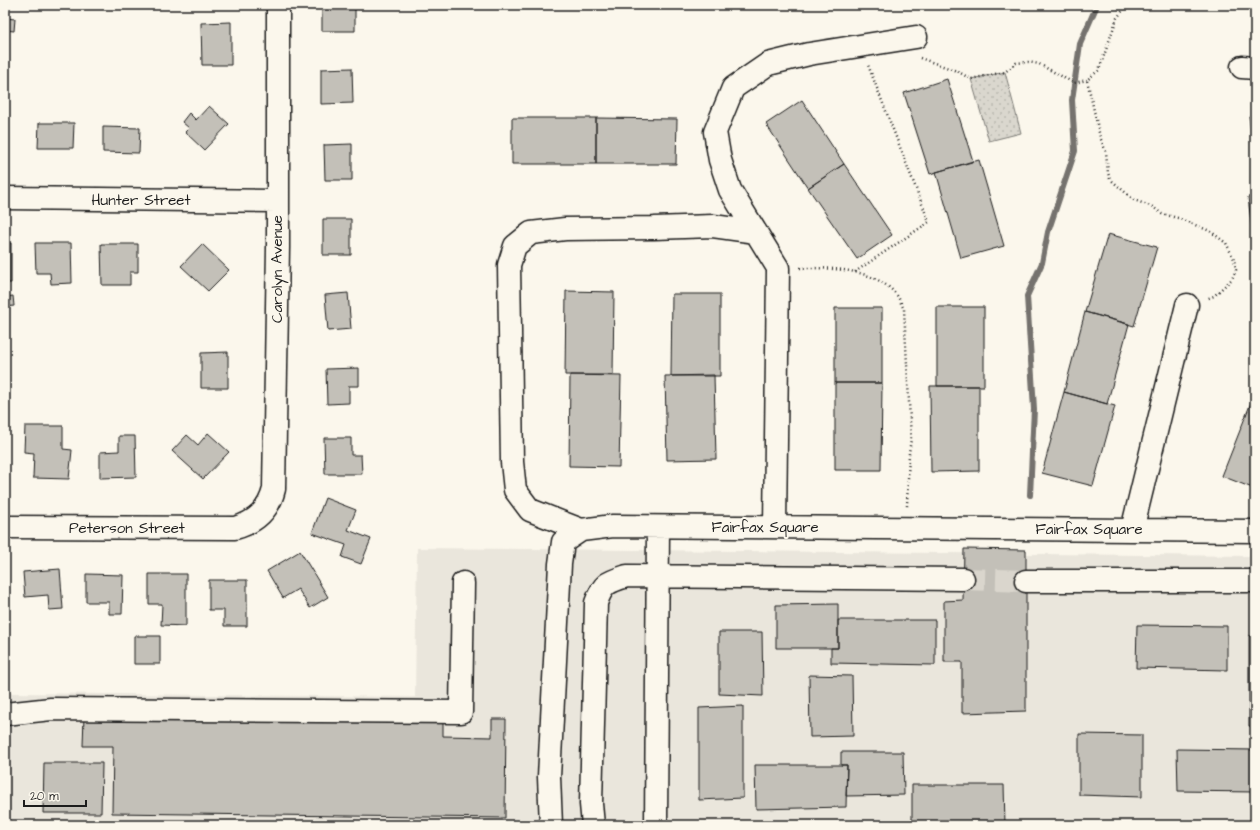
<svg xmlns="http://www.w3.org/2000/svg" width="1260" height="830" font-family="'Architects Daughter',sans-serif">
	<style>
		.built { fill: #eae6dc }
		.park { fill: url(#park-dots); stroke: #7b7a75 }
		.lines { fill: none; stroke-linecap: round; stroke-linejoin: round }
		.stream { stroke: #74726e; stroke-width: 6 }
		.building { fill: #c3c0b8; stroke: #1c1c1c }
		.minor-tunnel { stroke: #dad6cd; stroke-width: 22; stroke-dasharray: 22 11; stroke-linecap: butt }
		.minor-casing { stroke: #1c1c1c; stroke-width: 25 }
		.path { stroke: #1c1c1c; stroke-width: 2.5; stroke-dasharray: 1 3; stroke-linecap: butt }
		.minor { stroke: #fbf7ec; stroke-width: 22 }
		.labels { text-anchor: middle; stroke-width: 4; stroke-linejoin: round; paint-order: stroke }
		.street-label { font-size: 15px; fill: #1c1c1c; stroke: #fbf7ec }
	</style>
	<defs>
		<pattern id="park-dots" width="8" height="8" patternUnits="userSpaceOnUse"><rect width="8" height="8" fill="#dad7ce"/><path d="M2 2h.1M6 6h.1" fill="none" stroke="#bab8b0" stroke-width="1.8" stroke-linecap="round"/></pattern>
	</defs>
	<rect width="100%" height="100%" fill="#fbf7ec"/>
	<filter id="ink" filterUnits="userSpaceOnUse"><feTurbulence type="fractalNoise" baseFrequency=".025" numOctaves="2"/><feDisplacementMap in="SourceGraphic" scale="8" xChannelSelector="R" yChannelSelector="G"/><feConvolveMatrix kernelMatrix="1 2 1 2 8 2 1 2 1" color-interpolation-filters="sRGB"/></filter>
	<g filter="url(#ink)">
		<path class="built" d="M417 548 1255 556V825H5V693L415 697Z"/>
		<path class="park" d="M1005 72 1021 133 989 141 971 79Z"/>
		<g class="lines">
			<path class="stream" d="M1030 495 1034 409 1027 296 1042 263 1048 232 1075 151 1072 100 1080 44 1097 5"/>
		</g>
		<path class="building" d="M322 5H355V31H322Z
			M5 18 15 19 14 31 5 30Z
			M231 22V65H202L201 23Z
			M352 68 353 103 321 104V69Z
			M947 79 973 161 930 174 904 93Z
			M802 100 844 164 808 188 766 124Z
			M209 106 229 124 204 150 185 132 189 128 182 122 189 113 196 120Z
			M1255 115V166L1249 116Z
			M512 118H596V164H512Z
			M596 118 677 119 676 164H596Z
			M39 123H74L73 148H38Z
			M5 124 8 125 7 149H5Z
			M103 127 140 128 139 153 103 152Z
			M352 144V180H325L324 145Z
			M979 160 1004 246 961 258 936 172Z
			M844 164 892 235 857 259 808 188Z
			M1255 196V255L1248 197Z
			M323 219H351V255H323Z
			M1108 234 1157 247 1134 326 1085 312Z
			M11 243V283H5V244Z
			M35 243H71L72 283 51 284 50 273H36Z
			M101 244H138V272H130V285H102Z
			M202 244 229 270 208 291 181 266Z
			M566 291 614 292 613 375H565Z
			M348 293 351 329 328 331 325 295Z
			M672 294H720V376H671Z
			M13 296 14 306 5 307V297Z
			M937 307H984V386H937Z
			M835 308H882V383H835Z
			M1085 312 1129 324 1107 404 1064 392Z
			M228 352V388H201V353Z
			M359 368V386H349V403L327 404 326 369Z
			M570 375 621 376 619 467 569 466Z
			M714 375 716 459 667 460 665 376Z
			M835 383H882L881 470H835Z
			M930 386H979V471L931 472Z
			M1064 392 1115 406 1093 486 1042 473Z
			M1252 400 1255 401V489L1222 476Z
			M25 426H63V449L72 450 69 479 33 478 34 453 24 452Z
			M208 433 229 452 203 479 172 451 187 435 198 445Z
			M119 436H135L136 477 100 478V452L119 451Z
			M324 438H351V455H361L362 474H325Z
			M325 498 356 510 348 530 371 539 361 564 342 557 346 545 312 533Z
			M964 549 1026 550V711L962 713V662H944V601L963 600Z
			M300 551 328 597 310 608 298 589 283 598 267 571Z
			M60 569 63 609 49 610 48 595 25 597 23 572Z
			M86 574 123 575 122 614H109V602H86Z
			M149 574H186V626L161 625 162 604H149Z
			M209 580H247V626H224V610H209Z
			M838 604V648H776V605Z
			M838 620H935V665L831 663V648H838Z
			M1137 625 1227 626V670L1136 668Z
			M719 632H762L763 696 719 694Z
			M134 636H160V664H134Z
			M1249 636H1255V727L1249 726Z
			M809 675 852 676 853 736 810 737Z
			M743 706V798L699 800V708Z
			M84 716 443 720V736L492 737V719H506L505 818 112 813 113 746H83Z
			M1079 734 1142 735V797L1079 795Z
			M1177 749 1255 750V792L1178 791Z
			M841 752H903L904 795 846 796 847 765H841Z
			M44 763H102L101 813H43Z
			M755 765H847L846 807 756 809Z
			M912 785H1004L1005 825H912Z"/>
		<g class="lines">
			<path class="minor-tunnel" d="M963 579 1026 581"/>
			<g class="minor-casing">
				<path id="minor" d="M1242 67 1255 68
					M5 198 277 201
					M5 527 235 528C256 522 269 510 274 489L278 247V5
					M775 527 778 268 730 190 720 160 715 132 733 88 768 64 809 54 916 37
					M581 530 530 510 515 490 512 462 509 265 515 246 531 233 565 229 654 228 713 226 756 232
					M1132 530 1187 305
					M1026 581H1255
					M5 714 51 709 461 712 463 583
					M551 825 549 777 560 564 563 542 581 530 613 526 1255 531
					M593 825 591 804 596 603C603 583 608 582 627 576L963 579
					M656 825 658 527"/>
			</g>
			<path class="path" d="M1127 5 1117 18 1099 70 1087 80 1100 137 1106 152 1108 173 1110 179 1134 200 1153 207 1162 214 1178 218 1210 231 1226 243 1234 259 1236 270 1232 279 1214 296 1206 299
				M920 58 957 71 971 79 1005 72 1016 63 1028 62 1039 64 1074 83 1087 80
				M800 268C831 268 872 268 895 293 899 297 901 304 904 309L911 439 909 453 907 507
				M855 272 929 222 868 65"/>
			<use href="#minor" class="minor"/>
		</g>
	</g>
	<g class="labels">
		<g class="street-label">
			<text x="141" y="205">Hunter Street</text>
			<text transform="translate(277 269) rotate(-90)" y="5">Carolyn Avenue</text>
			<text x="765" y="532">Fairfax Square</text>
			<text x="127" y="533">Peterson Street</text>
			<text x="1089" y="534">Fairfax Square</text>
		</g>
	</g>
	<rect width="1260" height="830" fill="none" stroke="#fbf7ec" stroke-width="20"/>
	<rect x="10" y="10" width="1240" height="810" fill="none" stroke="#1c1c1c" stroke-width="1.5" filter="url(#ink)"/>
	<path d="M24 800v6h62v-6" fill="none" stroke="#1c1c1c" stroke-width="2"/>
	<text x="30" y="800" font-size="12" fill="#1c1c1c" stroke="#fbf7ec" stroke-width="3" paint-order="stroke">20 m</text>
</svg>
